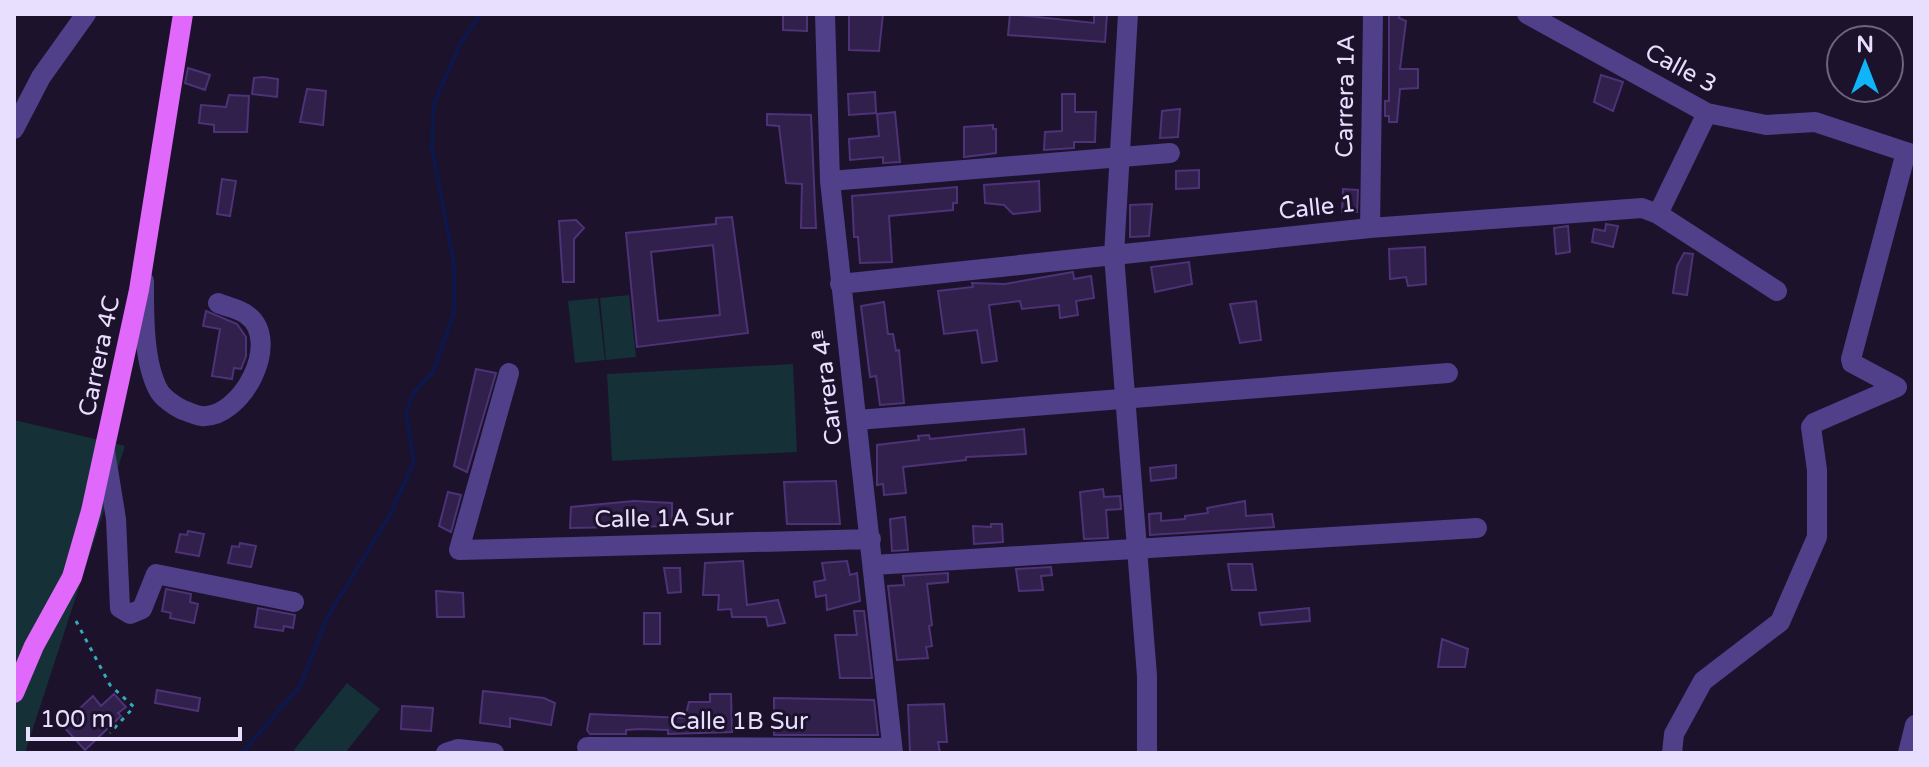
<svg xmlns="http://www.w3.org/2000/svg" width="1929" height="767" font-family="'Varela Round',sans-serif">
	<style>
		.green { fill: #153036 }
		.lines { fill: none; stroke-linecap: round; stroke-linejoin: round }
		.stream { stroke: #0d174a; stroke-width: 4 }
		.building { fill: #311f4c; stroke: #4d3277; stroke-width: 2; fill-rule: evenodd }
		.path { stroke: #35a9bb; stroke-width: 3; stroke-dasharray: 4 6; stroke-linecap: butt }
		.minor { stroke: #503f89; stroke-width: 20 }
		.major { stroke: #e068fb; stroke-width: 20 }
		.labels { text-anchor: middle; stroke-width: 6; stroke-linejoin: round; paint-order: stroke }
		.street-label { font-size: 24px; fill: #e8defe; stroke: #1c122c }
	</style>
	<rect width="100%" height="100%" fill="#1c122c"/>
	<path class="green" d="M629 295 636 357 606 360 600 298Z
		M598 298 605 360 575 363 568 301Z
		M793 364 797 452 612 461 607 374Z
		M14 420 125 446 25 753H14Z
		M347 683 380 709 345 753H298L294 750Z"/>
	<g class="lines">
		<path class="stream" d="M242 753 300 686 328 616 390 515 414 462 406 412 414 392 433 372 454 313V264L432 148 434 103 461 42 481 14"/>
	</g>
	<path class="building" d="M783 14H807V31L783 30Z
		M849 14H883L879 51 849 50Z
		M1010 14 1094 23V14H1107L1105 42 1008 35Z
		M1389 14H1400L1399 18 1406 21 1400 69H1418V88L1400 89 1397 122H1389V116H1385V101H1389Z
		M188 68 210 75 205 90 185 83Z
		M1601 75 1623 82 1613 111 1594 102Z
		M263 77 278 79 277 97 252 94 254 78Z
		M307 89 326 91 323 125 300 122Z
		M875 92 876 113 849 115 848 94Z
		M1062 94H1075V112H1096L1095 142H1074V148L1044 150 1045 132 1062 131Z
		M229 95 249 96 247 132H214V125L199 123 201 105 226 107Z
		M1180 109 1178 137 1160 138 1162 111Z
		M895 112 900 162 883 163V157L850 160 849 139 879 136 877 114Z
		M767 114 811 115 816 228H801L802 184 786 183 779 126 767 125Z
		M993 125V129H996V153L964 157V127Z
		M1199 170V188L1176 189V171Z
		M222 179 236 181 230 216 217 214Z
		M1039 181 1040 211 1013 214 1004 205 985 203 984 185Z
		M957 187V203H953V210L889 216 892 262 860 263 858 237H854L852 196Z
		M1343 189 1358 190 1357 212H1342Z
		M1152 204 1149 236 1130 237V205Z
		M732 217 748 333 637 347 626 233 716 224V218ZM713 245 720 315 658 321 651 252Z
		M576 220 584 228 574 239V282H563L559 221Z
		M1606 224 1618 226 1613 247 1592 242 1594 229 1605 231Z
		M1568 226 1570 252 1556 254 1554 228Z
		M1425 247 1426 284 1408 286 1406 277 1390 279 1389 249Z
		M1684 253 1693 254 1687 295 1673 293 1677 266Z
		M1189 262 1192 284 1155 292 1151 267Z
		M1073 272 1074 279 1091 276 1094 298 1076 301 1078 315 1060 318 1059 305 1022 309 1020 301 989 305 997 361 982 363 977 330 944 334 938 291 973 287 972 283 1005 284Z
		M1256 301 1261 340 1240 343 1230 304Z
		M884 302 888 334H893L896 351 899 350 904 403 880 405 876 376 870 377 861 306Z
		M206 311 237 324 246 337V356L241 369 234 368 232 379 212 376 220 329 203 326Z
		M476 369 496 373 467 472 454 466Z
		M1024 429 1026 454 966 457V460L903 467 906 493 884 495 883 484 877 485V445L919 440 918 436 929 435 930 439Z
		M1176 465V478L1151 481 1150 468Z
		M836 481 840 524H787L784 482Z
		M1103 489 1104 497 1120 496 1121 509 1106 510 1108 538 1084 539 1080 492Z
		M448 492 461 495 451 532 439 526Z
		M634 501 672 503V526L570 528 571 507Z
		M1245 501 1246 516 1272 514 1274 527 1150 535 1149 514 1161 513V521L1185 519V516L1208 513 1207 508Z
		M905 517 908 550 892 551 890 519Z
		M991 524H1002L1003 542 974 544 973 526 991 527Z
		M188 531 204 534 199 556 176 552 180 534 187 535Z
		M240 543 256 546 251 567 228 563 232 546 239 547Z
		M743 561 747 605 778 600 785 623 768 626 766 617H732L731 609 718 610 719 595H703L705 563Z
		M847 561 850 575 857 573 860 601 827 610 826 595 816 597 814 582 825 580 822 563Z
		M1228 564H1252L1256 590H1232Z
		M1051 567 1052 575 1041 576 1043 590 1019 591 1016 569Z
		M664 568H680L681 592 668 593Z
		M948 573V582L927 584 932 625 929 626 932 646 926 647 928 658 897 660 888 586 904 585 903 576Z
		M166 589 191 594 190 602 198 604 194 623 170 618 171 613 162 611Z
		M436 591 463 593 464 617H437Z
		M258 608 295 615 293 628 284 626 283 631 255 627Z
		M1309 608 1310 621 1261 625 1259 613Z
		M854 611H864L872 678H840L835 635H857Z
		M644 613H660V644H644Z
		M1442 639 1468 649 1465 667H1438Z
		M157 690 200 698 198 711 155 703Z
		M483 691 544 698 555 703 551 725 510 718V727L480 723Z
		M114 694 126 707 118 713 121 716 85 750 62 725 93 696 101 706Z
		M710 694H731L732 732 668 734V730L640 729 626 730V734H590L587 730 590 714 685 718 689 702H710Z
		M774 698 874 700 878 735H774Z
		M944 704 947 742H938L940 753H910L908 705Z
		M402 706 433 708 431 731 401 729Z"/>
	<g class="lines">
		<path class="path" d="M76 621 110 685 134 707 110 733"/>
		<path class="minor" d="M825 14 830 181 893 753
			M1128 14 1114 255 1147 676V753
			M1527 14 1707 113 1766 125 1815 122 1915 155
			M14 129 41 77 86 14
			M830 181 1170 153
			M1658 214 1707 113
			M1370 228 1373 14
			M144 281C144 313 143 363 159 391 163 398 176 407 183 410 189 412 195 415 201 416 241 420 283 341 247 315 240 309 227 307 218 303
			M840 284 1370 228 1642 208 1658 214 1777 291
			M509 373 459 550 871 539
			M857 420 1448 373
			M105 451 116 519 120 608 130 614 142 609 156 574 294 602
			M873 565 1477 528
			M587 747 892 748
			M446 753 458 749 494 753
			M1672 753 1674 734 1703 681 1780 622 1817 537V470L1811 427 1814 423 1897 387 1852 363 1851 359 1906 152
			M1908 753 1915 725"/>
		<path class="major" d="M14 693 34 646 72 577 91 511 139 290 183 14"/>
	</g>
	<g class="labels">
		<g class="street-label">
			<text transform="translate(1681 68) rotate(28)" y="8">Calle 3</text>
			<text transform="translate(1345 96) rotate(-89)" y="8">Carrera 1A</text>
			<text transform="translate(1317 207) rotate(-6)" y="8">Calle 1</text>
			<text transform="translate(99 356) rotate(-78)" y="8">Carrera 4C</text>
			<text transform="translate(827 387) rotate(-97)" y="8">Carrera 4ª</text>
			<text transform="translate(664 518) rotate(-1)" y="8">Calle 1A Sur</text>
			<text x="739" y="729">Calle 1B Sur</text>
		</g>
	</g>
	<rect width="1929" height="767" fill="none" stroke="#e8defe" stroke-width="32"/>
	<g transform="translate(1865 64)"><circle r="38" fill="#1c122c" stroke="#6e6480" stroke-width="2"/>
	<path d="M0-6L14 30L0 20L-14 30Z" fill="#10b4f8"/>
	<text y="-12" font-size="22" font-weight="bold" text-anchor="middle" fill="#e8defe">N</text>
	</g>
	<path d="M28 727v12h212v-12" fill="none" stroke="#e8defe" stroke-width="4"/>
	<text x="40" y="727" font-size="24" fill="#e8defe" stroke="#1c122c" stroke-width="6" paint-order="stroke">100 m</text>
</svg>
